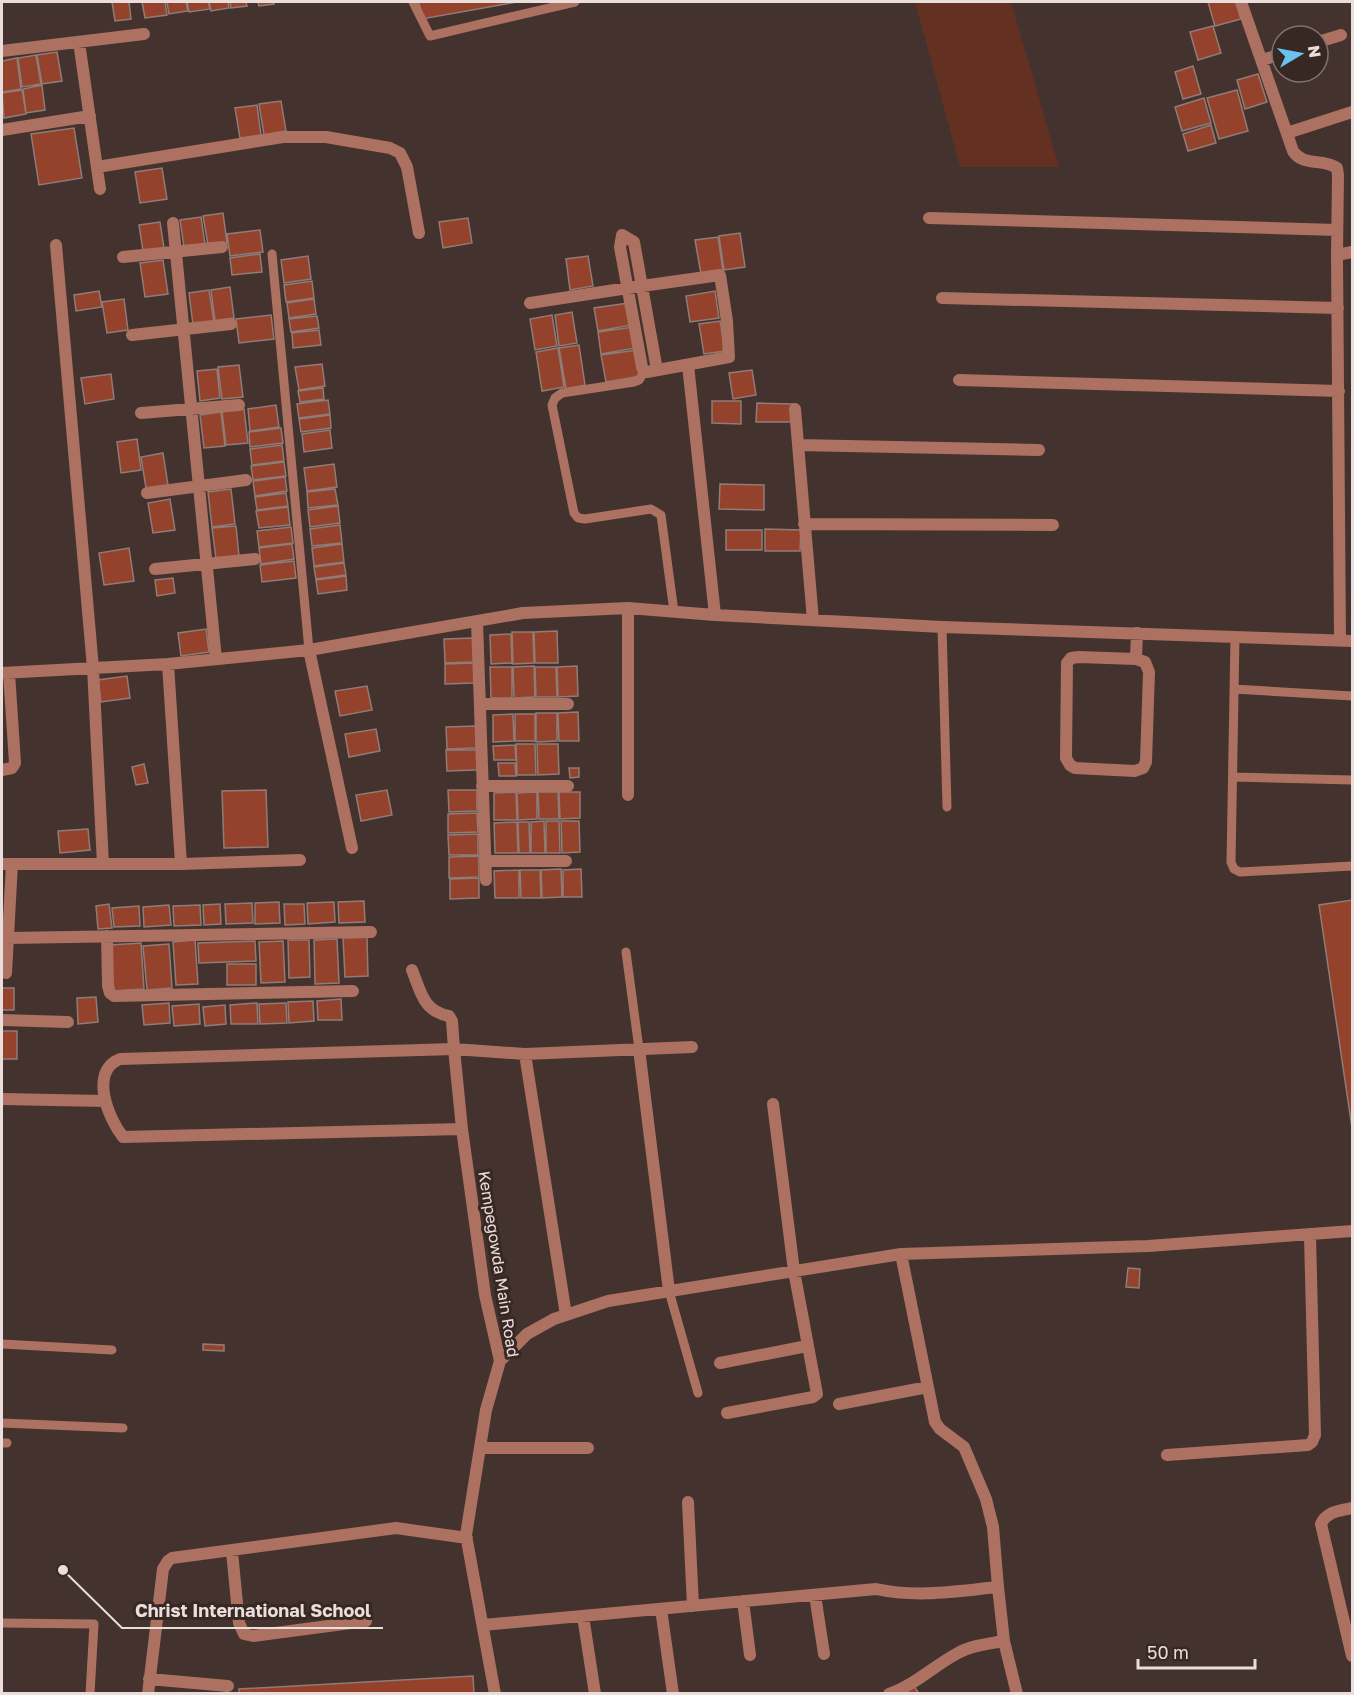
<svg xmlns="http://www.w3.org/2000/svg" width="1354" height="1695" font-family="'Golos Text',sans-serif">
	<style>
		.green { fill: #643022 }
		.building { fill: #95422d; stroke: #907c77; stroke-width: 1.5 }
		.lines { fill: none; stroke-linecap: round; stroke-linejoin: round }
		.lane { stroke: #ac7161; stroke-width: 9 }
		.street { stroke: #ac7161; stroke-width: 12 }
		.labels { text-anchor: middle; stroke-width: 6; stroke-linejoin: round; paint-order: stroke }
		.street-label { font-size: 16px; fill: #e9dedb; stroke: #382824 }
		.leader { fill: none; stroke: #e9dedb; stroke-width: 2 }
		.callout-dot { fill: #e9dedb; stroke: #382824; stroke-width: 2 }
		.callout-label { font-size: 18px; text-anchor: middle; font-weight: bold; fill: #e9dedb; stroke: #382824; stroke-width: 6; stroke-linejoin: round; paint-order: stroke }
	</style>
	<rect width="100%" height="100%" fill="#43322e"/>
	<path class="green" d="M915 2H1011L1059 167H960Z"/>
	<path class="building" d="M112 2H129L131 19 115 21Z
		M142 2H165L167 15 145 18Z
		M167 2H186L188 11 169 14Z
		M187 2H208L210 9 189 12Z
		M209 2H228L229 8 211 11Z
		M230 2H246L247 6 231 8Z
		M258 2H274V4L259 6Z
		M419 2H517L422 19Z
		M1208 2H1236L1241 19 1215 26Z
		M1213 26 1221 53 1198 60 1190 32Z
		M57 52 62 81 42 84 37 55Z
		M36 55 41 84 22 87 18 58Z
		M17 58 21 89 2 92V61Z
		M1193 66 1201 94 1183 99 1175 72Z
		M1258 74 1267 102 1245 109 1237 80Z
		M42 85 45 110 26 113 23 89Z
		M22 90 26 114 4 118 2 93Z
		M1237 90 1248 131 1219 139 1207 98Z
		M1204 98 1211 123 1182 131 1175 107Z
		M281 101 286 131 264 135 259 104Z
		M257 105 261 135 240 138 235 108Z
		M1211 125 1216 143 1188 151 1183 134Z
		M74 128 82 178 39 185 31 134Z
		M162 168 167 199 140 203 135 172Z
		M223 213 227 243 208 245 203 216Z
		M201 217 205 244 184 247 180 220Z
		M468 218 472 243 443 248 439 222Z
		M160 222 164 248 143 251 139 225Z
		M260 230 263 252 230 256 227 234Z
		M740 233 745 267 724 270 719 236Z
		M718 237 723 271 701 274 695 240Z
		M260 254 262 272 232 275 230 258Z
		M308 256 311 279 284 283 281 260Z
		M588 256 593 286 570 290 566 259Z
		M163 260 168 294 145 297 140 263Z
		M312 281 314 298 286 302 284 285Z
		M230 287 234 318 215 321 211 290Z
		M209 290 214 322 193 325 189 293Z
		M99 291 102 307 76 311 74 295Z
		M715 291 719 318 690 322 686 296Z
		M124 299 128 330 107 333 102 302Z
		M314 299 316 314 289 318 287 303Z
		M628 303 632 325 598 331 594 308Z
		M572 312 577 343 559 346 555 315Z
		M271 315 274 339 239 343 236 319Z
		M552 315 557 346 535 350 530 319Z
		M317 316 319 328 291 332 289 319Z
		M720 321 725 351 704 354 699 324Z
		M633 327 636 348 601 354 598 332Z
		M319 330 321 345 293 348 292 333Z
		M579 345 585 385 566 389 559 348Z
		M558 348 564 387 542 391 536 352Z
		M637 350 641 376 606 382 601 355Z
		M322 364 325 386 299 390 295 367Z
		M239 365 243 397 222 399 218 367Z
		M217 369 220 398 200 401 197 371Z
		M752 370 756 395 733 399 729 373Z
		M111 374 114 399 85 404 81 378Z
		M323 388 324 399 300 402 298 391Z
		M328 400 330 414 299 418 297 404Z
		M712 401H741V424L712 423Z
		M757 403 794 404V422H756Z
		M276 405 279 427 250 431 248 409Z
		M244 409 248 443 226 445 222 412Z
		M221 412 225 446 204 448 200 415Z
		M330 415 331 428 301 432 299 419Z
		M281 428 283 443 250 447 249 432Z
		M330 430 332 448 304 452 302 434Z
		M137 439 141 470 121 473 117 442Z
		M282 445 284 461 252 465 250 449Z
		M163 453 168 485 146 488 141 457Z
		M284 462 286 476 253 480 251 466Z
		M334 464 337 487 307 491 304 468Z
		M285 477 287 491 255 496 253 481Z
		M720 484 764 485V510L719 509Z
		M231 489 235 524 212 527 208 492Z
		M335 489 338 505 308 508 307 492Z
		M286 493 288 506 257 510 255 497Z
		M170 499 175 530 153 533 148 503Z
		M338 506 340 523 310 527 308 510Z
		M288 507 290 525 259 528 256 511Z
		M340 525 342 543 312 546 310 529Z
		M236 526 239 556 216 559 212 528Z
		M291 527 293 543 259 547 257 531Z
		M765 529 801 530 800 551H765Z
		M726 530H762V550H726Z
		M292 544 294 559 261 564 259 548Z
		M342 544 344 562 314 566 312 548Z
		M129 548 134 581 104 585 99 553Z
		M294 561 296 578 262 582 260 565Z
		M344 563 346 575 316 579 314 567Z
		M346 576 347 590 318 594 316 580Z
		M173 578 175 593 157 596 155 580Z
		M206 629 209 652 181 656 178 633Z
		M557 631 558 663H535L534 632Z
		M512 632H533L534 663 513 664Z
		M511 634 512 663 491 664 490 635Z
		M473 638 474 662 445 663 444 639Z
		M474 663V683L445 684V664Z
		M534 666 535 697 514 698 513 667Z
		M577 666 578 696 558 697 557 667Z
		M490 667H512V698H491Z
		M535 667H556L557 697H536Z
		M127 676 130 698 101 702 98 680Z
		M367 686 372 710 340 716 335 691Z
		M578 712 579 741H559L558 713Z
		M536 713H557V741L536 742Z
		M513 714 514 741 493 742V715Z
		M515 714H535V741H515Z
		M476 726V748L447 749 446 727Z
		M376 729 380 751 349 757 345 734Z
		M516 744H535L536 775H517Z
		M537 744H558L559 774 538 775Z
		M515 745 516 760H494L493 746Z
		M446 750H477V770L447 771Z
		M498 763H515L516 776H499Z
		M144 764 148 783 136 785 132 767Z
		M569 768H579V777L570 778Z
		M266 790 268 847 224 848 222 791Z
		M387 790 392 815 361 821 356 795Z
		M448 790H477V811L449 812Z
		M516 792 517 820H494V793Z
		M537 792V819L518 820 517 793Z
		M538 792H558L559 819H539Z
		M559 792H580V818L560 819Z
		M477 813 478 832 448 833V814Z
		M544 821 545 853H531V822Z
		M546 821H559L560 853H546Z
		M561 821H579L580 852 562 853Z
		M517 822 518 853H495L494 823Z
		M518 822H529L530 853H519Z
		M88 829 90 850 60 853 58 831Z
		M478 834V855H449L448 835Z
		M479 856V877L449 878V857Z
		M561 869 562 897 542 898 541 870Z
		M581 869 582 897H563V870Z
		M519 870V898H495L494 871Z
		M520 870H540L541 898H521Z
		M479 878V898L450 899V879Z
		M1352 900V1128L1319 905Z
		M364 901 365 922 339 923 338 902Z
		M279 902 280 923 255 924V903Z
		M334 902 335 922 308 924 307 903Z
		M252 903 253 923 226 924 225 904Z
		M109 904 112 928 98 929 96 906Z
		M220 904 221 924 204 925 203 905Z
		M284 904H304L305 924 285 925Z
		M169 905 171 925 144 927 143 907Z
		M200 905 201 925 174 926 173 906Z
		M139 906 140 926 114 927 112 908Z
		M367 937 368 976 345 977 343 938Z
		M337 939 339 983 315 984 314 940Z
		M195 940 198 984 176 985 173 942Z
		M288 940H309L310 977 289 978Z
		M255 941 256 961 199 963 198 943Z
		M283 941 285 982 261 983 259 942Z
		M141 943 144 989 113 991 110 945Z
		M169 944 172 988 147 990 143 946Z
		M227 964H256V985H227Z
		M2 988H14V1010H2Z
		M96 997 98 1022 78 1024 77 998Z
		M341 999 342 1020H318L317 1001Z
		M313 1001 314 1021 289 1023 288 1002Z
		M169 1003 170 1023 144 1025 142 1005Z
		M257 1003 258 1024H231L230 1005Z
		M286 1003 287 1023 260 1024 259 1004Z
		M199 1004 200 1024 174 1026 172 1006Z
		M225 1005 226 1024 205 1026 203 1007Z
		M2 1031H17V1059H2Z
		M1128 1268 1140 1269 1139 1288 1126 1287Z
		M203 1344 224 1345V1351L203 1350Z
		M473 1676 474 1694H239V1689Z
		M914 1686 919 1694H903Z"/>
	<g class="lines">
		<path class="lane" d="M413 2 430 36 575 2
			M272 254 309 650
			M644 372 639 380 634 382 562 393 555 398 552 405 574 513 578 518 585 519 651 509 661 515 674 612
			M942 627 947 807
			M1235 637 1231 862 1234 869 1240 872 1352 866
			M1234 689 1352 696
			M1233 777 1352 780
			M626 952 639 1049
			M669 1291 698 1393
			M2 1344 112 1350
			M2 1423 123 1428
			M2 1443H7
			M2 1623 94 1624 90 1694"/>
		<path class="street" d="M1241 2 1293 151C1303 167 1323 158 1337 168L1338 175 1337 255 1340 640
			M79 42 100 189
			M1318 42 1341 35
			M2 51 144 34
			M1262 60 1282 54
			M2 130 90 116
			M1287 133 1352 112
			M97 167 283 137H326L390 148 400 153 407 167 419 233
			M929 218 1337 230
			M173 223 216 659
			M56 245 93 668 103 864
			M1337 255 1352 252
			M123 257 222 247
			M942 298 1338 308
			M530 303 628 288 720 275 727 321 729 357 647 372H644L642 367 620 247 622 235 634 242 657 370
			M132 335 231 324
			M688 365 715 615
			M959 380 1339 391
			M795 409 813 620
			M141 413 239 405
			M798 445 1039 450
			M147 493 246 480
			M804 524 1053 525
			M155 569 255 559
			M628 608V795
			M477 622 486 880
			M309 650 352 848
			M1136 659 1079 657 1071 658 1067 663 1066 758 1070 765 1075 768 1135 771 1143 768 1146 762 1149 672 1145 662 1136 659 1137 633
			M168 664 181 864
			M2 673 168 664 309 650 523 613 628 608 715 615 942 627 1352 641
			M480 704H568
			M2 770 12 768 15 763 9 673
			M482 786H568
			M485 861H566
			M2 864H181L300 860
			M107 936 108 986 110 993 114 996 353 991
			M8 938 371 932
			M412 970C421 992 423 1011 449 1016L452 1021 454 1049 120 1059C89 1071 108 1118 123 1137L462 1129
			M6 973 12 864
			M2 1020 68 1022
			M639 1049 669 1291
			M525 1054 566 1315
			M2 1099 104 1101
			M500 1361 527 1334 554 1319 608 1301 901 1254 1148 1246 1352 1231
			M720 1363 807 1346
			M839 1404 928 1387
			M727 1413 813 1397 817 1394 794 1271 773 1104
			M480 1448H588
			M1167 1455 1308 1445 1312 1442 1315 1435 1310 1236
			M688 1502 693 1606
			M1352 1508C1340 1511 1327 1511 1321 1524L1352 1656
			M232 1552 239 1623 244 1634 253 1636 366 1621
			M998 1587 1004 1641 1017 1694
			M815 1595 824 1654
			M743 1601 750 1655
			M661 1609 673 1694
			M583 1616 595 1694
			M483 1625 876 1589C917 1598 958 1591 998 1587L993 1527 986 1499 964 1447 940 1429 935 1422 901 1254
			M149 1679 228 1686
			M148 1694 163 1569 168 1561 172 1558 396 1528 467 1538
			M495 1694 466 1535 486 1410 500 1361 485 1295 462 1129 454 1049 525 1054 692 1047
			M889 1694C915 1685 935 1665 958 1653 972 1645 989 1644 1004 1641"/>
	</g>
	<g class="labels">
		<g class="street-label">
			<text transform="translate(499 1264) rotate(81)" y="6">Kempegowda Main Road</text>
		</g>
	</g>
	<path class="leader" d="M63 1570L122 1628H383"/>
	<circle class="callout-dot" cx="63" cy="1570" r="6"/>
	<g class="callout-label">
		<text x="253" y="1617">Christ International School</text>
	</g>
	<rect width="1354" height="1695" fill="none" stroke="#e9dedb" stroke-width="6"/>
	<g transform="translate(1300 54) rotate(80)"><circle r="28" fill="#382824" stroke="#7f716d" stroke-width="1.5"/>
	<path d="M0-4.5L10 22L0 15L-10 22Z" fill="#69c3f1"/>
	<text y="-9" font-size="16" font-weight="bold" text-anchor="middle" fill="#e9dedb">N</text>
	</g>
	<path d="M1138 1659v9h117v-9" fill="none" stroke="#e9dedb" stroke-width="3"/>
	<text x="1147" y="1659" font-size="18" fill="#e9dedb" stroke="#382824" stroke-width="4.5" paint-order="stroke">50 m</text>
</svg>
